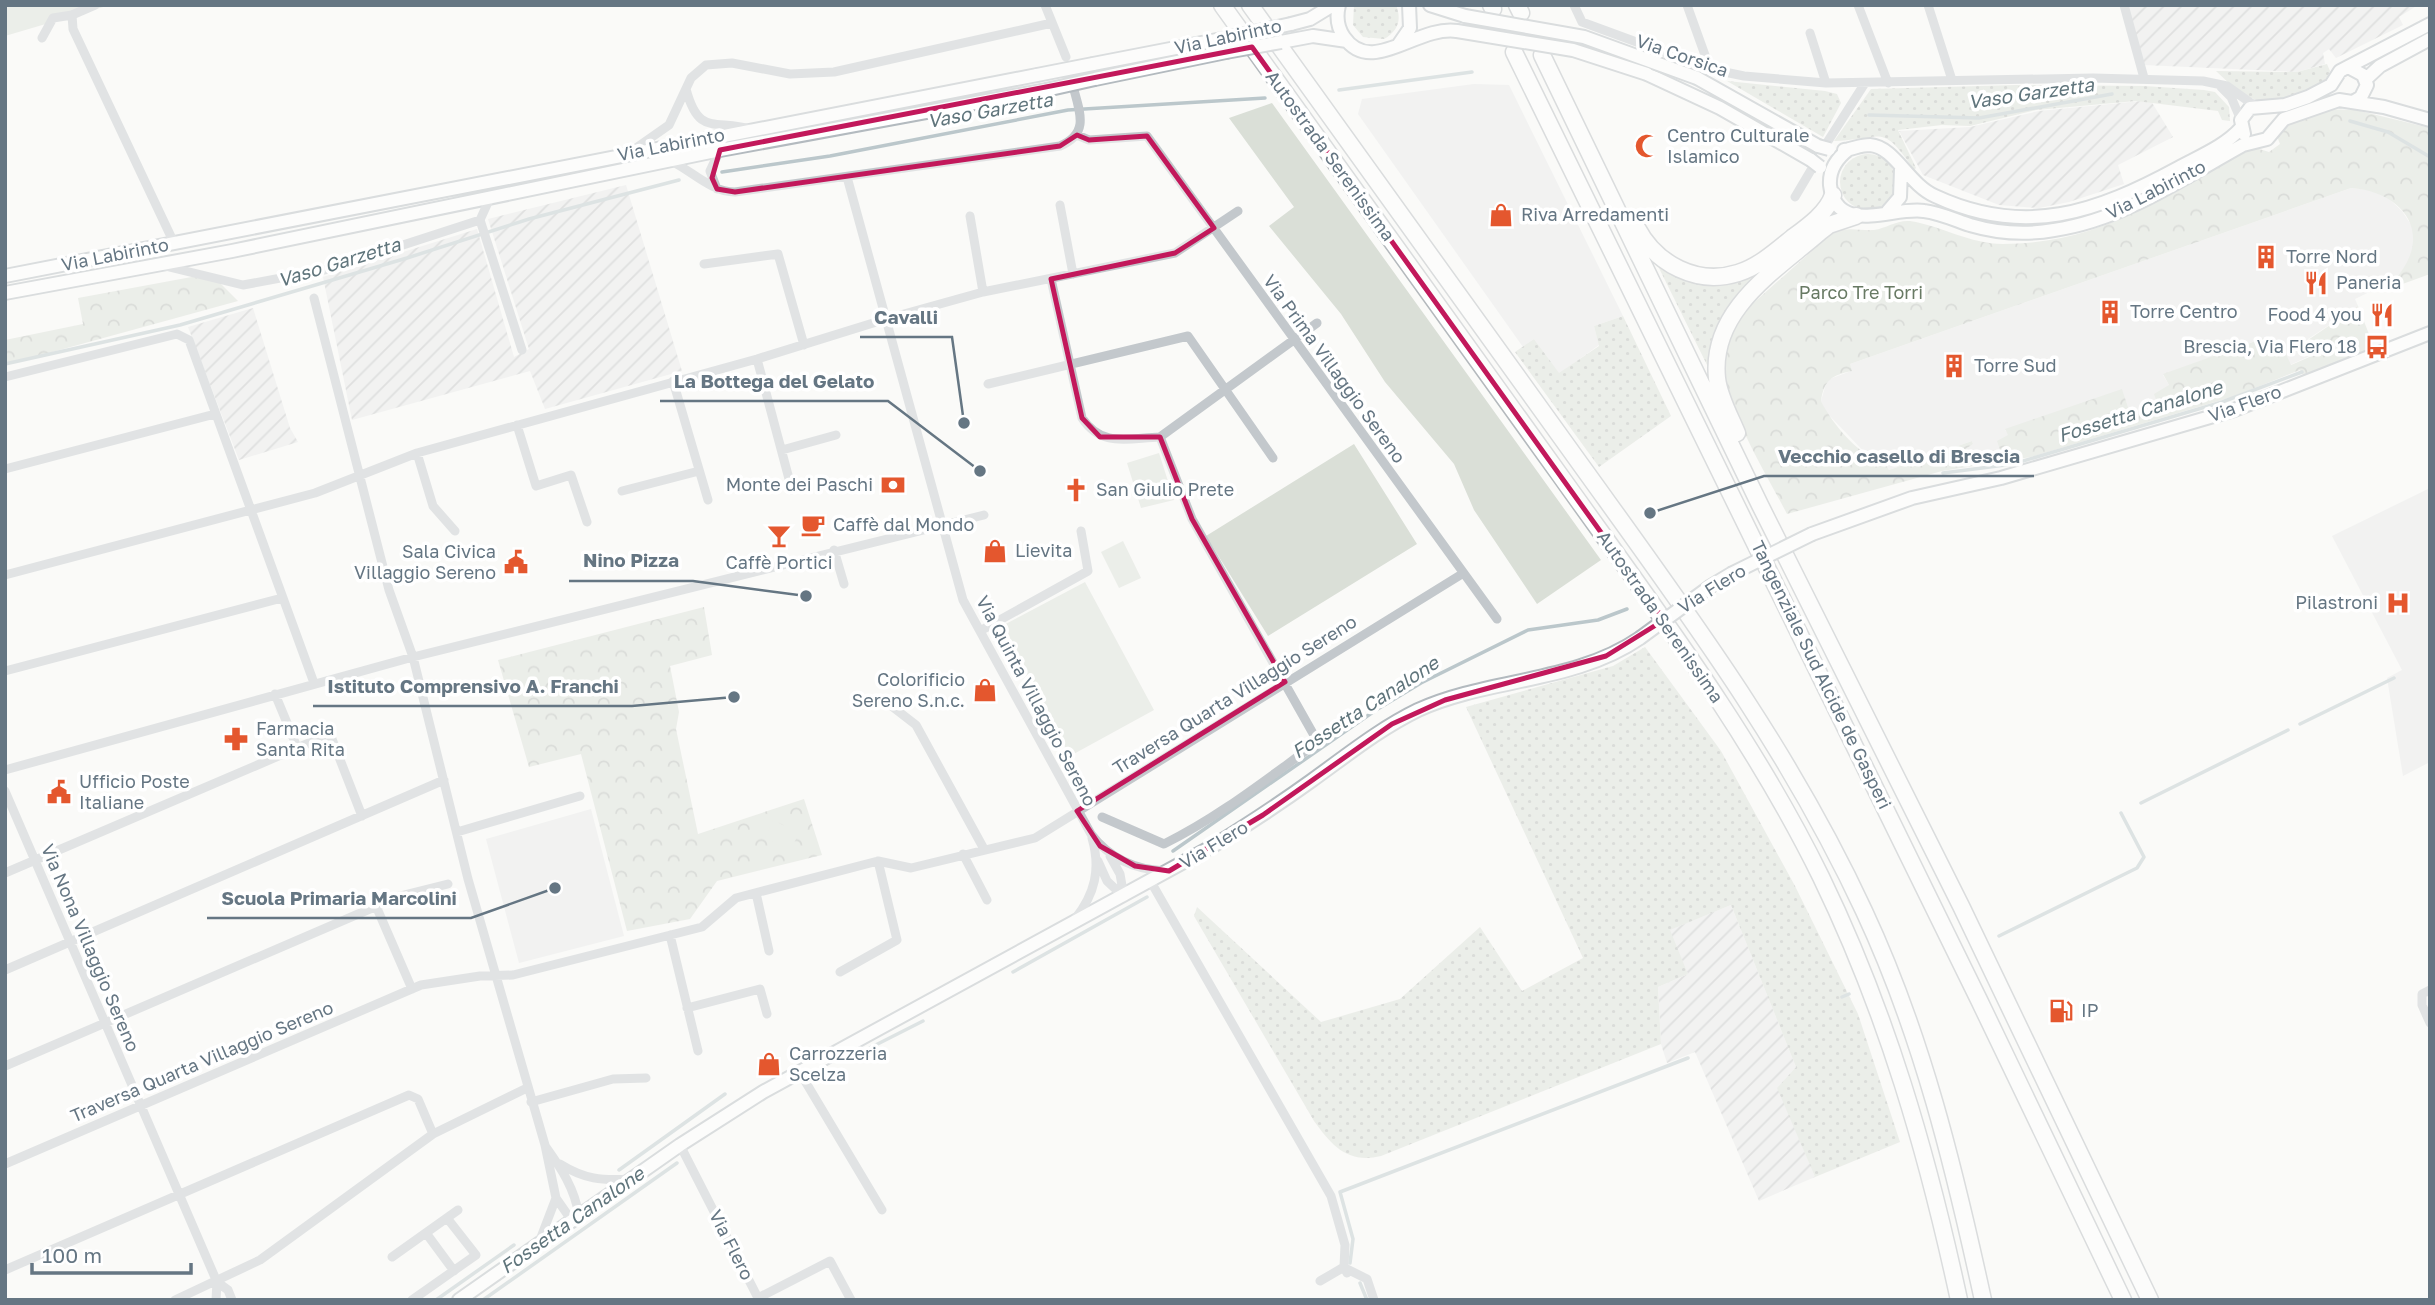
<svg xmlns="http://www.w3.org/2000/svg" width="2435" height="1305" font-family="'Golos Text',sans-serif">
	<style>
		.built { fill: #e8e9e9 }
		.industrial { fill: url(#industrial-furrows) }
		.grass { fill: url(#grass-dots) }
		.park { fill: url(#park-crowns) }
		.garden { fill: #dadfd7 }
		.lines { fill: none; stroke-linecap: round; stroke-linejoin: round }
		.stream { stroke: #bbc7cb; stroke-width: 3.5 }
		.secondary-casing { stroke: #b3babf; stroke-width: 16 }
		.highway-casing { stroke: #b4b9bd; stroke-width: 19 }
		.street { stroke: #c3c8cc; stroke-width: 9 }
		.secondary { stroke: #fff; stroke-width: 12 }
		.highway { stroke: #fff; stroke-width: 16 }
		.secondary-bridge-casing { stroke: #b3babf; stroke-width: 16; stroke-linecap: butt }
		.secondary-bridge { stroke: #fff; stroke-width: 12 }
		.marked { fill: none; stroke: #c2185b; stroke-width: 5; stroke-linejoin: round }
		.labels { text-anchor: middle; stroke-width: 7; stroke-linejoin: round; paint-order: stroke }
		.street-label { font-size: 18px; fill: #657683; stroke: #fff }
		.poi-label { font-size: 18px; fill: #657683; stroke: #fff; text-anchor: start }
		.park-label { font-size: 18px; fill: #687a64; stroke: #fff }
		.water-label { font-size: 19px; font-style: italic; fill: #60757c; stroke: #fff }
		.leader { fill: none; stroke: #657683; stroke-width: 2.5 }
		.callout-dot { fill: #657683; stroke: #fff; stroke-width: 2.5 }
		.callout-label { font-size: 19px; text-anchor: middle; font-weight: bold; fill: #657683; stroke: #fff; stroke-width: 7; stroke-linejoin: round; paint-order: stroke }
	</style>
	<defs>
		<pattern id="industrial-furrows" width="10" height="10" patternUnits="userSpaceOnUse" patternTransform="scale(1.75)"><rect width="10" height="10" fill="#e8e9e9"/><path d="M-1 1l2-2M0 10L10 0M9 11l2-2" fill="none" stroke="#c0c1c2"/></pattern>
		<pattern id="grass-dots" width="8" height="8" patternUnits="userSpaceOnUse" patternTransform="scale(1.75)"><rect width="8" height="8" fill="#dadfd7"/><path d="M2 2h.1M6 6h.1" fill="none" stroke="#b4b9b4" stroke-width="1.8" stroke-linecap="round"/></pattern>
		<pattern id="park-crowns" width="20" height="18" patternUnits="userSpaceOnUse" patternTransform="scale(1.75)"><rect width="20" height="18" fill="#dadfd7"/><path d="M2 6a3 3 0 1 1 6 0M12 15a3 3 0 1 1 6 0" fill="none" stroke="#b4b9b4"/></pattern>
	</defs>
	<rect width="100%" height="100%" fill="#fafaf8"/>
	<path class="built" d="M1474 84 1509 85 1623 316 1594 326 1599 345 1559 374 1534 339 1523 347 1358 114 1362 99Z
		M2351 188 2371 190 2386 196 2402 211 2415 231 2417 246 2410 261 2394 280 2355 299 2358 306 2308 339 2314 354 2290 365 2271 357 2263 338 2163 375 2169 385 2159 408 2131 416 2122 390 2005 430 2009 435 2003 455 1947 460 1973 444 1972 441 1889 470 1885 463 1872 460 1826 412 1821 401 1827 380 1851 371 1850 364Z
		M2430 488V762L2403 776 2387 678 2402 670 2332 536Z
		M591 809 624 936 519 963 486 839Z"/>
	<path class="industrial" d="M2124 5H2418L2399 17 2403 25 2336 58 2329 49 2323 53 2325 64 2297 72 2144 65Z
		M2141 101H2151L2173 137 2118 165 2124 184 2069 202 2039 208 1999 205 1923 175 1899 131 1970 127 2039 111Z
		M626 185 682 371 545 409 530 371 352 420 323 277 477 229 514 357 529 349 488 219Z
		M253 308 290 428 298 442 239 460 188 327Z
		M1731 905 1796 1067 1778 1088 1815 1177 1759 1201 1695 1052 1667 1063 1661 1044 1658 987 1688 974 1669 930Z"/>
	<path class="grass" d="M1354 5H1396C1402 20 1398 31 1384 39L1363 37 1353 25Z
		M2327 64 2330 71C2323 93 2277 106 2257 100 2240 96 2228 82 2216 71L2297 72Z
		M1727 81 1825 91 1837 94 1841 103 1823 137Z
		M2017 85 2144 86 2204 90 2215 92 2229 107 2230 121 2222 120 2218 111 2136 101 2036 110 1970 126 1942 125 1898 130 1916 168 1914 170C1881 121 1883 140 1834 141L1871 89Z
		M1840 182a28 28 0 1 1 56 0a28 28 0 1 1-56 0Z
		M1800 241C1757 278 1708 309 1710 371L1657 264 1699 282Z
		M1623 316 1671 416 1599 467 1515 352 1534 339 1559 373 1599 346 1594 326Z
		M1645 647 1721 751 1795 886 1858 1014 1900 1142 1815 1177 1777 1088 1796 1067 1731 905 1670 930 1688 974 1658 987 1661 1044 1381 1156C1348 1164 1332 1146 1314 1121L1194 916 1197 907 1321 1022 1400 999 1480 927 1522 991 1583 958 1466 707 1613 666Z"/>
	<path class="park" d="M2324 109 2356 110 2430 128V274L2397 286 2394 280C2435 236 2405 192 2351 188L1850 364 1852 371C1832 375 1824 380 1821 401 1832 424 1861 458 1885 463L1889 470 1972 441 1973 444 1949 460 2002 455 1997 441 2008 435 2005 429 2122 389 2131 416 2159 408 2154 394 2169 385 2163 374 2264 338 2271 356 2284 350 2291 365 2314 355 2308 340 2358 306 2374 347 2303 375 2300 370 2235 396 2031 457 1942 471 1787 514C1768 477 1728 412 1724 371 1723 348 1734 324 1749 307L1832 233C1847 226 1859 231 1874 230 1887 228 1896 220 1910 221 1942 226 1970 244 2003 244 2098 244 2165 198 2243 150L2256 148 2269 152 2280 144 2277 136 2284 126Z
		M197 276 219 282 238 301 5 365V340L83 324 78 298Z
		M704 607 712 655 670 666 679 712 676 729 698 834 804 799 822 855 717 881 690 919 627 931 581 754 529 767 498 660Z"/>
	<path class="garden" d="M5 5H110L5 36Z
		M1272 103 1601 560 1537 604 1474 510 1454 464 1385 382 1341 314 1269 226 1294 207 1229 118Z
		M1354 444 1417 544 1268 636 1206 536Z
		M1159 453 1174 500 1141 508 1127 463Z
		M1123 541 1141 578 1119 588 1101 552Z
		M1085 582 1154 710 1070 756 1000 627Z
		M773 820 799 833 790 851 765 838Z"/>
	<g class="lines">
		<path class="stream" d="M1339 90 1472 72
			M1869 115 1979 118 2112 94
			M2350 121 2388 132 2430 157
			M722 172 830 156 1068 110 1265 98
			M5 364 180 325 407 258 529 219 679 180
			M1943 473 2013 464 2222 402 2302 372
			M2300 724 2394 678
			M2141 803 2288 730
			M1173 851 1376 710 1421 683 1528 630 1598 620 1627 609
			M1999 936 2137 868 2144 857 2121 813
			M1013 972 1147 897
			M1842 997 1849 994
			M850 1058 923 1021
			M619 1170 725 1094
			M1350 1263 1353 1239 1340 1192 1688 1058
			M1360 1283 1367 1300
			M436 1300 514 1245
			M483 1300 677 1163"/>
		<g class="secondary-casing">
			<path id="secondary" d="M1339 5C1336 17 1337 27 1344 37 1371 77 1417 25 1457 31
				M1430 5 1465 16
				M1291 24 1310 19 1333 5
				M1281 42 1313 36 1347 41
				M1399 44 1410 28 1409 5
				M1093 64 1222 39
				M2350 68 2363 75 2367 85 2361 97 2353 102
				M1647 74 1720 108 1811 160
				M1697 78 1818 146
				M1095 79 1226 52
				M2366 79 2380 66 2430 39
				M2244 134 2241 120 2250 108 2285 105 2308 97 2331 85 2340 71 2430 24
				M1849 149C1837 158 1829 170 1830 185 1836 237 1893 206 1924 211 1940 213 1955 220 1970 225 1997 233 2026 235 2054 230 2123 220 2183 178 2243 145L2267 139 2284 119 2339 100 2384 107 2430 120
				M1844 150C1853 149 1860 145 1870 145 1895 147 1908 184 1935 196 2025 238 2097 212 2178 168 2200 156 2225 146 2241 128
				M1888 211 1900 197 1901 169
				M5 276 1037 75
				M5 293 232 251 720 150 1046 90
				M1812 534 1912 498 2001 478 2234 410 2430 333
				M1711 586 1731 574
				M459 1300 680 1145 763 1092 1213 846C1247 825 1279 804 1311 781 1346 756 1379 729 1418 710 1488 678 1575 683 1640 638"/>
		</g>
		<g class="highway-casing">
			<path id="highway" d="M1222 5C1335 163 1448 321 1562 478 1654 607 1751 734 1821 877 1887 1013 1927 1152 1959 1300
				M1250 5C1360 159 1471 312 1581 465 1686 611 1788 747 1864 911 1922 1035 1954 1167 1983 1300
				M1491 5 1493 9
				M1517 5 1521 13
				M1514 52 1979 1000 2123 1300
				M1542 55 1760 505 1961 906 2150 1300
				M1637 228C1656 264 1697 286 1738 273 1758 267 1776 251 1792 238 1807 227 1827 213 1833 195
				M1737 433C1730 416 1719 397 1717 378 1710 310 1775 271 1820 232L1829 225 1856 216"/>
		</g>
		<path class="street" d="M95 5 72 15 73 29 174 243
			M1045 5 1066 57
			M1574 5 1582 22 1710 69 1744 76 1826 83 2093 78 2203 81 2227 86 2255 106
			M1687 5 1710 69
			M1858 5 1888 83
			M1928 5 1952 80
			M2124 5 2144 78
			M1810 33 1826 83
			M42 38 53 18 72 15
			M2221 87 2231 97 2241 120
			M686 89C699 138 716 118 753 130
			M1077 135 1089 140 1147 136 1497 619
			M1828 141 1865 83
			M629 153 669 125 691 78 706 65 732 63 790 74 834 72 1052 23
			M671 161C692 171 711 192 735 192L1060 146C1088 134 1081 115 1074 90
			M847 177 963 600 1091 834C1110 859 1135 870 1166 871
			M717 189 710 171 720 150
			M1795 197 1811 170
			M1060 205 1073 274
			M970 216 983 292
			M480 220 490 198
			M704 264 778 254 804 345
			M165 266 243 285 329 269 480 220 522 350
			M1051 279 1082 418C1102 448 1128 438 1160 437L1192 519 1315 737 1311 747C1264 781 1217 818 1164 844L1102 817
			M314 298 389 590 413 657 468 879 545 1145 556 1198 572 1221
			M757 359 792 490
			M5 377 177 334 189 340 314 683
			M673 381 708 500
			M988 384 1188 336 1273 458
			M517 425 536 486 571 475 587 522
			M1160 437 1317 323
			M782 450 836 435
			M417 453 433 506 455 531
			M5 469 215 414
			M622 491 699 471
			M834 550 844 584
			M5 575 315 493 417 453 757 359 886 319 983 292 1175 253 1238 211
			M980 631 1088 571 1081 531
			M5 671 282 598
			M275 694 297 747
			M885 701 916 725 984 849
			M5 770 413 657 984 515
			M5 791 217 1282
			M457 832 580 796
			M963 854 987 900
			M1110 856 1120 874 1124 897
			M1098 861 1107 881 1124 897
			M5 873 330 734 362 816
			M1151 882 1331 1196 1345 1245 1344 1267 1347 1273
			M756 893 769 951
			M376 906 412 989
			M1075 919C1095 894 1101 869 1092 838
			M670 935 698 1051
			M5 970 444 780
			M840 972 897 940 878 861
			M2430 990 2422 994V1005L2430 1023
			M687 1008 760 989 767 1014
			M5 1066 400 896 448 884
			M799 1071 882 1210
			M531 1102 613 1079 646 1078
			M680 1145 758 1298 830 1261 851 1300
			M546 1147C561 1168 575 1189 579 1216
			M5 1164 421 985 480 976 513 975 702 927 736 898 878 861 911 868 1035 838 1462 574
			M560 1164C584 1179 602 1181 630 1179
			M426 1233 454 1271
			M538 1245 556 1198
			M392 1257 458 1210
			M1345 1268 1367 1279 1374 1300
			M5 1270 409 1095 418 1099 433 1134
			M1320 1281 1344 1267
			M175 1300 260 1260 433 1134 527 1088
			M216 1300 217 1282 228 1290 232 1300
			M412 1300 476 1255 447 1218"/>
		<use href="#secondary" class="secondary"/>
		<use href="#highway" class="highway"/>
		<g class="secondary-bridge-casing">
			<path id="secondary-bridge" d="M1465 16 1584 37 1697 78
				M1457 31 1573 50 1647 74
				M1222 39 1291 24
				M1226 52 1281 42
				M1037 75 1093 64
				M1046 90 1095 79
				M1818 146 1829 149
				M1811 160 1820 167
				M1731 574 1812 534
				M1640 638 1711 586"/>
		</g>
		<use href="#secondary-bridge" class="secondary-bridge"/>
	</g>
	<path d="M0 0H2435V1305H0ZM1252 47 1664 620 1606 656 1445 700 1392 724 1263 815 1169 871 1135 866 1100 846 1077 811 1285 682 1192 519 1160 437H1100L1082 418 1051 279 1175 253 1214 228 1147 136 1089 140 1077 135 1060 146 735 192 717 189 712 178 720 150Z" fill="#fafaf8" fill-opacity=".55" fill-rule="evenodd"/>
	<path class="marked" d="M1252 47 1664 620 1606 656 1445 700 1392 724 1263 815 1169 871 1135 866 1100 846 1077 811 1285 682 1192 519 1160 437H1100L1082 418 1051 279 1175 253 1214 228 1147 136 1089 140 1077 135 1060 146 735 192 717 189 712 178 720 150Z"/>
	<defs>
		<g id="mosque-bare" transform="scale(1.89)"><path d="M3.5-4.9A6 6 0 1 0 3.5 4.9A5 5 0 1 1 3.5-4.9Z" fill="#e4572e" stroke="#fff" stroke-width="2.5" paint-order="stroke"/></g>
		<g id="shop-bare" transform="scale(1.89)"><path d="M-5-2.5h2.3a2.7 3.5 0 0 1 5.4 0H5L5.5 6h-11ZM-1.5-2.5h3a1.5 2.3 0 0 0-3 0Z" fill="#e4572e" stroke="#fff" stroke-width="2.5" paint-order="stroke"/></g>
		<g id="building-bare" transform="scale(1.89)"><path d="M-4-6H4V6H1V3H-1V6H-4ZM-2.5-4.3h1.7v1.8h-1.7ZM.8-4.3h1.7v1.8H.8ZM-2.5-1h1.7V.8h-1.7ZM.8-1h1.7V.8H.8Z" fill="#e4572e" stroke="#fff" stroke-width="2.5" paint-order="stroke"/></g>
		<g id="restaurant-bare" transform="scale(1.89)"><path d="M-5-6h1v4h1v-4h1v4h1v-4h1v5L-1.5 .5V6h-2V.5L-5-1ZM5-6V6H3V1.5H1.5Q1.5-4 5-6Z" fill="#e4572e" stroke="#fff" stroke-width="2.5" paint-order="stroke"/></g>
		<g id="bus-bare" transform="scale(1.89)"><path d="M-5-6H5V4H4V6H2V4H-2V6H-4V4H-5ZM-3.5-4V0h7V-4ZM-3.5 1.2v1.5H-2V1.2ZM2 1.2v1.5H3.5V1.2Z" fill="#e4572e" stroke="#fff" stroke-width="2.5" paint-order="stroke"/></g>
		<g id="bank-bare" transform="scale(1.89)"><path d="M-6-4H6V4H-6ZM0-2.3a2.3 2.3 0 1 0 0 4.6a2.3 2.3 0 1 0 0-4.6Z" fill="#e4572e" stroke="#fff" stroke-width="2.5" paint-order="stroke"/></g>
		<g id="church-bare" transform="scale(1.89)"><path d="M-1.2-6h2.4v3.5h3.3v2.4h-3.3V6h-2.4V-.1h-3.3v-2.4h3.3Z" fill="#e4572e" stroke="#fff" stroke-width="2.5" paint-order="stroke"/></g>
		<g id="cafe-bare" transform="scale(1.89)"><path d="M-5.5-4.5H6V0H3Q3 3.5 0 3.5H-2.5Q-5.5 3.5-5.5 0ZM3-3.2v2h1.7v-2ZM-6 4.5H4V6H-6Z" fill="#e4572e" stroke="#fff" stroke-width="2.5" paint-order="stroke"/></g>
		<g id="bar-bare" transform="scale(1.89)"><path d="M-6-5H6L.8 .8V4.5H3.5V6h-7V4.5H-.8V.8Z" fill="#e4572e" stroke="#fff" stroke-width="2.5" paint-order="stroke"/></g>
		<g id="civic-bare" transform="scale(1.89)"><path d="M-.6-6.5H3V-4.5H.6V-3L4-1V1h2V6H-6V1h2V-1L-.6-3ZM-1.2 2.5V6h2.4V2.5Z" fill="#e4572e" stroke="#fff" stroke-width="2.5" paint-order="stroke"/></g>
		<g id="hospital-bare" transform="scale(1.89)"><path d="M-5-5h3v3.5h4V-5h3V5h-3V1.5h-4V5h-3Z" fill="#e4572e" stroke="#fff" stroke-width="2.5" paint-order="stroke"/></g>
		<g id="pharmacy-bare" transform="scale(1.89)"><path d="M-2-6h4v4h4v4h-4v4h-4v-4h-4v-4h4Z" fill="#e4572e" stroke="#fff" stroke-width="2.5" paint-order="stroke"/></g>
		<g id="fuel-bare" transform="scale(1.89)"><path d="M-5.5-6h7V0h2V4h1.3V-2.5L3-4.5l.8-.8L6-3V5H2.5V1h-1V6h-7ZM-4.2-4.7v3.2H.2V-4.7Z" fill="#e4572e" stroke="#fff" stroke-width="2.5" paint-order="stroke"/></g>
	</defs>
	<g fill-rule="evenodd">
		<use href="#mosque-bare" x="1647" y="146"/>
		<use href="#shop-bare" x="1501" y="215"/>
		<use href="#building-bare" x="2266" y="257"/>
		<use href="#restaurant-bare" x="2316" y="283"/>
		<use href="#building-bare" x="2110" y="312"/>
		<use href="#restaurant-bare" x="2382" y="315"/>
		<use href="#bus-bare" x="2377" y="347"/>
		<use href="#building-bare" x="1954" y="366"/>
		<use href="#bank-bare" x="893" y="485"/>
		<use href="#church-bare" x="1076" y="490"/>
		<use href="#cafe-bare" x="813" y="525"/>
		<use href="#bar-bare" x="779" y="536"/>
		<use href="#shop-bare" x="995" y="551"/>
		<use href="#civic-bare" x="516" y="562"/>
		<use href="#hospital-bare" x="2398" y="603"/>
		<use href="#shop-bare" x="985" y="690"/>
		<use href="#pharmacy-bare" x="236" y="739"/>
		<use href="#civic-bare" x="59" y="792"/>
		<use href="#fuel-bare" x="2061" y="1011"/>
		<use href="#shop-bare" x="769" y="1064"/>
	</g>
	<g class="labels">
		<g class="street-label">
			<text transform="translate(1228 37) rotate(-12)" y="6">Via Labirinto</text>
			<text transform="translate(1682 56) rotate(19)" y="6">Via Corsica</text>
			<text transform="translate(671 145) rotate(-11)" y="6">Via Labirinto</text>
			<text transform="translate(1330 156) rotate(54)" y="6">Autostrada Serenissima</text>
			<text transform="translate(2156 190) rotate(-27)" y="6">Via Labirinto</text>
			<text transform="translate(115 255) rotate(-11)" y="6">Via Labirinto</text>
			<text transform="translate(1334 369) rotate(54)" y="6">Via Prima Villaggio Sereno</text>
			<text transform="translate(2245 404) rotate(-20)" y="6">Via Flero</text>
			<text transform="translate(1712 589) rotate(-32)" y="6">Via Flero</text>
			<text transform="translate(1660 617) rotate(55)" y="6">Autostrada Serenissima</text>
			<text transform="translate(1821 675) rotate(64)" y="6">Tangenziale Sud Alcide de Gasperi</text>
			<text transform="translate(1235 695) rotate(-32)" y="6">Traversa Quarta Villaggio Sereno</text>
			<text transform="translate(1036 701) rotate(62)" y="6">Via Quinta Villaggio Sereno</text>
			<text transform="translate(1214 845) rotate(-31)" y="6">Via Flero</text>
			<text transform="translate(90 948) rotate(67)" y="6">Via Nona Villaggio Sereno</text>
			<text transform="translate(202 1062) rotate(-23)" y="6">Traversa Quarta Villaggio Sereno</text>
			<text transform="translate(731 1245) rotate(63)" y="6">Via Flero</text>
		</g>
		<g class="poi-label">
			<text x="1667" y="142">Centro Culturale<tspan x="1667" dy="21">Islamico</tspan></text>
			<text x="1521" y="221">Riva Arredamenti</text>
			<text x="2286" y="263">Torre Nord</text>
			<text x="2336" y="289">Paneria</text>
			<text x="2130" y="318">Torre Centro</text>
			<text x="2362" y="321" text-anchor="end">Food 4 you</text>
			<text x="2357" y="353" text-anchor="end">Brescia, Via Flero 18</text>
			<text x="1974" y="372">Torre Sud</text>
			<text x="873" y="491" text-anchor="end">Monte dei Paschi</text>
			<text x="1096" y="496">San Giulio Prete</text>
			<text x="833" y="531">Caffè dal Mondo</text>
			<text x="1015" y="557">Lievita</text>
			<text x="496" y="558" text-anchor="end">Sala Civica<tspan x="496" dy="21">Villaggio Sereno</tspan></text>
			<text x="779" y="569" text-anchor="middle">Caffè Portici</text>
			<text x="2378" y="609" text-anchor="end">Pilastroni</text>
			<text x="965" y="686" text-anchor="end">Colorificio<tspan x="965" dy="21">Sereno S.n.c.</tspan></text>
			<text x="256" y="735">Farmacia<tspan x="256" dy="21">Santa Rita</tspan></text>
			<text x="79" y="788">Ufficio Poste<tspan x="79" dy="21">Italiane</tspan></text>
			<text x="2081" y="1017">IP</text>
			<text x="789" y="1060">Carrozzeria<tspan x="789" dy="21">Scelza</tspan></text>
		</g>
		<g class="park-label">
			<text x="1861" y="299">Parco Tre Torri</text>
		</g>
		<g class="water-label">
			<text transform="translate(2031 93) rotate(-8)" y="7">Vaso Garzetta</text>
			<text transform="translate(990 110) rotate(-10)" y="7">Vaso Garzetta</text>
			<text transform="translate(339 262) rotate(-17)" y="7">Vaso Garzetta</text>
			<text transform="translate(2140 411) rotate(-17)" y="7">Fossetta Canalone</text>
			<text transform="translate(1365 707) rotate(-33)" y="7">Fossetta Canalone</text>
			<text transform="translate(572 1220) rotate(-35)" y="7">Fossetta Canalone</text>
		</g>
	</g>
	<path class="leader" d="M964 423L952 337H860M980 471L888 401H660M1650 513L1764 476H2034M806 596L693 581H569M734 697L632 706H313M555 888L471 918H207"/>
	<g class="callout-dot">
		<circle cx="964" cy="423" r="7"/>
		<circle cx="980" cy="471" r="7"/>
		<circle cx="1650" cy="513" r="7"/>
		<circle cx="806" cy="596" r="7"/>
		<circle cx="734" cy="697" r="7"/>
		<circle cx="555" cy="888" r="7"/>
	</g>
	<g class="callout-label">
		<text x="906" y="324">Cavalli</text>
		<text x="774" y="388">La Bottega del Gelato</text>
		<text x="1899" y="463">Vecchio casello di Brescia</text>
		<text x="631" y="567">Nino Pizza</text>
		<text x="473" y="693">Istituto Comprensivo A. Franchi</text>
		<text x="339" y="905">Scuola Primaria Marcolini</text>
	</g>
	<rect width="2435" height="1305" fill="none" stroke="#657683" stroke-width="14"/>
	<path d="M32 1263v10h159v-10" fill="none" stroke="#657683" stroke-width="3.5"/>
	<text x="42" y="1263" font-size="21" fill="#657683" stroke="#ffffff" stroke-width="5" paint-order="stroke">100 m</text>
</svg>
